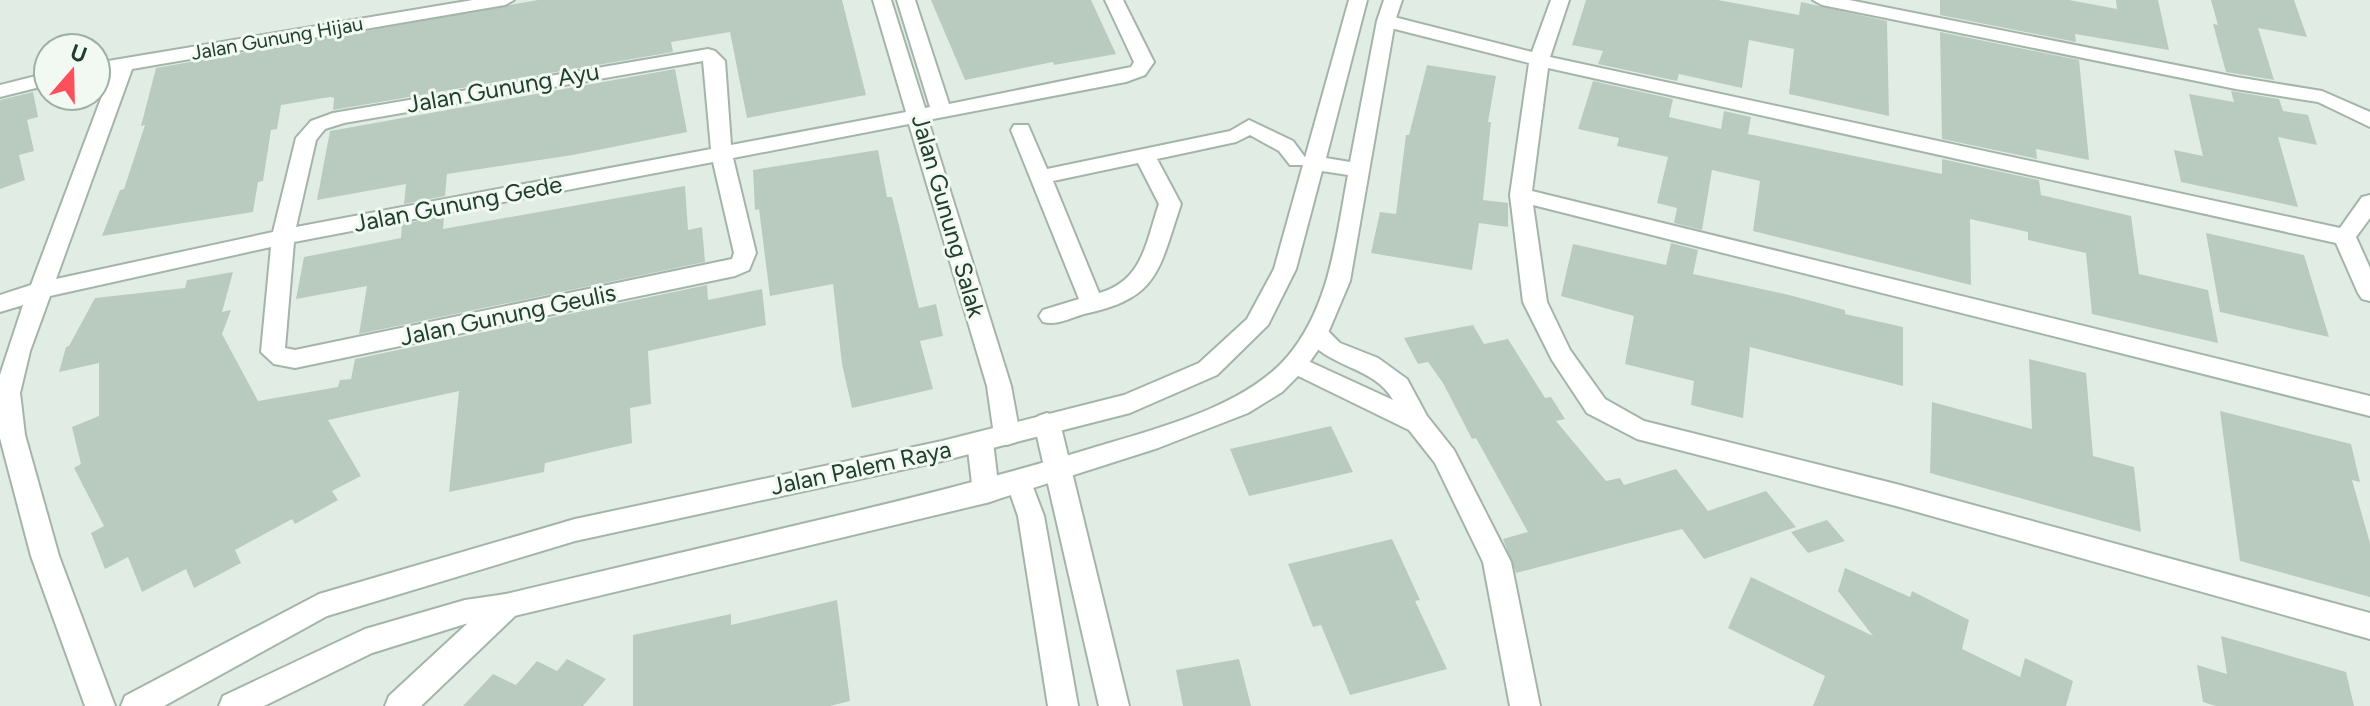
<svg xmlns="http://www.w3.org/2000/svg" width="2370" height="706" font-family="Figtree,sans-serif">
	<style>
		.building { fill: #b9cbbf }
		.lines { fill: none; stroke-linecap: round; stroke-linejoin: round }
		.minor-casing { stroke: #a3b5a9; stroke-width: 4 }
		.tertiary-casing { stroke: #a3b5a9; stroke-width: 4 }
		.minor { fill: #fff; fill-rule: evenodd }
		.tertiary { fill: #fff; fill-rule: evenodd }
		.labels { text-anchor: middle; stroke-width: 6; stroke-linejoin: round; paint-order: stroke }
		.far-street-label { font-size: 20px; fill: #203f2d; stroke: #f2f9f3 }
		.street-label { font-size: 24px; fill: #203f2d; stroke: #f2f9f3 }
	</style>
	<rect width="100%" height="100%" fill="#e1ede4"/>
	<path class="building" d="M538 0H842L866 95 747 118 730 32 671 42 673 52 333 110 334 98 330 97 281 105 277 129 271 130 263 181 258 182 253 212 102 236 120 190 124 189 145 125 141 126 156 68Z
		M931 0H1091L1116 54 1054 65 1053 62 965 80Z
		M1586 0H1718L1799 15 1801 2 1887 21 1889 116 1789 94 1794 49 1749 40 1742 88 1679 74 1677 81 1598 64 1603 51 1572 45Z
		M1940 0H2069L2117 9 2116 0H2158L2169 50 2075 34 2076 42 1940 15Z
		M2211 0H2294L2307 37 2258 28 2274 80 2226 72 2213 24 2218 25Z
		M1940 32 2079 60 2089 160 2036 149 2037 159 1942 139Z
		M1427 65 1496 76 1488 122H1491L1483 200 1508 203V227L1479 223 1472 270 1371 253 1380 212 1396 214 1406 135H1409Z
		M675 69 687 132 573 155 447 174 445 196 404 204 406 184 317 200 330 131Z
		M1593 81 1673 99 1669 117 1721 129 1724 111 1751 117 1748 134 1942 174V159L2039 180 2041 195 2131 216 2139 274 2208 290 2218 343 2092 314 2086 253 2028 240V232L1970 219 1971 285 1753 231 1760 181 1712 170 1702 230 1674 223 1677 208 1657 203 1668 157 1617 146 1619 138 1578 129Z
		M2231 91 2279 99 2283 111 2308 115 2317 145 2278 137 2298 207 2181 182 2174 150 2203 156 2189 94 2234 102Z
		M33 92 38 117 27 120 34 151 19 155 25 180 0 189V100Z
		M878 150 887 197H892L919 308 936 304 943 336 920 341 933 389 852 408 842 364 833 284 770 296 759 209 755 210 753 170Z
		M685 186 688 230 702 227 705 262 359 334 367 286 296 299 304 257 401 238 402 224 444 216 443 229Z
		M2206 233 2304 255 2329 337 2220 312Z
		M1671 243 1698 250 1693 274 1789 295 1845 310V314L1903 327V386L1750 347 1743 418 1691 405 1694 381 1625 364 1634 316 1561 296 1573 244 1666 265Z
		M233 272 222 312 231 310 222 334 258 401 338 387 340 380 351 379 355 359 707 285 708 300 762 289 766 325 648 351 651 404 630 408 632 443 545 463 544 472 449 492 459 391 328 420 361 476 332 491 338 500 295 524 292 519 235 550 241 563 194 588 186 569 142 592 128 557 105 569 91 533 104 526 74 468 81 464 72 427 99 416V363L59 372 66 347 69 346 95 298 185 288 187 280Z
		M1473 325 1484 344 1508 339 1545 398 1551 397 1565 419 1556 421 1606 481 1620 478 1624 485 1676 469 1708 511 1766 491 1796 527 1704 559 1682 529 1516 573 1503 539 1528 532 1476 438 1472 439 1443 383 1428 362 1418 364 1404 338Z
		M2029 359 2086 373 2093 456 2134 467 2141 532 1930 473 1932 402 2032 429Z
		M2220 411 2351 444 2360 482 2352 480 2370 543V597L2240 561Z
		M1331 426 1353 472 1249 496 1230 449Z
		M1827 520 1845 541 1808 553 1791 532Z
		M1392 539 1420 600 1415 601 1447 669 1350 695 1321 625 1313 627 1288 564Z
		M1845 568 1910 597 1912 591 1969 620 1962 649 2020 677 2025 658 2073 681 2066 706H1813L1825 676 1728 628 1751 577 1873 636 1838 591Z
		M837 600 850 701 830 706H633V635L731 614V625Z
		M2221 636 2346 672 2354 706H2216L2203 702 2197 665 2227 674Z
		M567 659 606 679 583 706H463L493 674 516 685 537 661 557 671Z
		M1239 659 1251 706H1183L1176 670Z"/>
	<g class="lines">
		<g class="minor-casing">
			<path id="minor" d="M473 0H514L505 5 132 69 56 279 273 232 296 138 311 121 333 113 708 49 715 51 725 61 731 145 906 112 873 0H891L925 108 930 107 897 0H915L949 104 1131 67 1134 62 1105 0H1123L1154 62 1145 75 1126 82 928 120 1011 386 1020 435 1016 442 1007 445 998 442 994 435 987 386 909 124 733 158 756 253 749 270 735 276 295 368 274 364 261 352 271 247 50 296 30 351 20 393 25 435 59 556 115 706H85L31 556 0 438V375L23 305 0 312V295L31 285 111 72 96 75V63ZM703 61 711 149 296 227 316 140 325 129 344 123ZM713 162 734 253 732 259 295 350 285 348 294 242Z
				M1551 0H1569L1550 57 2340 228 2362 197 2370 195V218L2356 237 2370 268V301L2362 299 2358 293 2336 243 1548 68 1532 191 2370 396V416L1533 205 1547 302 1570 350 1605 399 1644 421 1896 484 2370 613V639L1896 506 1637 439 1587 413 1552 360 1523 302 1510 195 1529 63 1379 25 1377 21 1386 15 1532 52Z
				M1813 0H1849L2236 77 2322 91 2370 112V127L2318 102 2236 89 1822 5Z
				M48 73V85L0 97V85Z
				M1249 120 1293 141 1307 160 1304 165H1290L1279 151 1250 135 1236 142 1157 159 1181 204C1158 272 1159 298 1084 314 1070 318 1057 326 1043 322L1039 316 1043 310 1079 299 1011 130 1014 125H1028L1047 169 1230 131ZM1138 163 1159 204C1146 242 1143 281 1099 293L1053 181Z
				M1317 325 1325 328 1340 343 1378 358 1407 379 1427 416 1454 450 1511 562 1540 706H1510L1483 562 1435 463 1409 430 1286 370 1283 364 1286 358 1295 355 1393 400C1374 365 1324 368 1305 334L1309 328Z
				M1047 413 1056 416 1060 423 1129 706H1099L1034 423 1038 416Z
				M980 432 989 435 993 442 999 492 995 500 986 503 977 500 973 492 967 442 971 435Z
				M1019 470 1028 474 1044 516 1078 706H1048L1018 516 1006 481 1010 474Z
				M506 594 516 597 520 606 516 615 421 706H385L389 696 496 597Z"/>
		</g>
		<g class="tertiary-casing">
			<path id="tertiary" d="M1349 0H1367L1326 158 1350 162 1377 21 1384 0H1402L1395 21 1350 281 1325 340 1304 370 1282 392 1248 413 1158 448 986 503 506 618 465 624 372 653 264 706H219L223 696 365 629 465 600 506 594C606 570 706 547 806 523 905 500 1002 476 1099 446 1159 428 1246 406 1288 356 1330 306 1336 238 1348 175L1322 171 1296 269 1268 325 1217 375 1130 413 942 461 575 541 327 616 164 706H121L125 696 319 594 575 519 942 441 1124 395 1199 363 1247 319 1274 269Z"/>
		</g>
		<use href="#minor" class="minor"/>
		<use href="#tertiary" class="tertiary"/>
	</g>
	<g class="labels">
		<g class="far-street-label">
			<text transform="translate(277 38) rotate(-10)" y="7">Jalan Gunung Hijau</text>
		</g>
		<g class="street-label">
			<text transform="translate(503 88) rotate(-10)" y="8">Jalan Gunung Ayu</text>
			<text transform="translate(458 204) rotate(-11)" y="8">Jalan Gunung Gede</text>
			<text transform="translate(948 216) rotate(74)" y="8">Jalan Gunung Salak</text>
			<text transform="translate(508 315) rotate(-12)" y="8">Jalan Gunung Geulis</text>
			<text transform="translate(861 468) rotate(-12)" y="8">Jalan Palem Raya</text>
		</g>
	</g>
	<g transform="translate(72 72) rotate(20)"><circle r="38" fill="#f2f9f3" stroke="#9eafa4" stroke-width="2"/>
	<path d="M0-6L14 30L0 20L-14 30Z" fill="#fc505a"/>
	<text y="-12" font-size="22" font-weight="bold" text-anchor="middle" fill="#203f2d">U</text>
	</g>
</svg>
